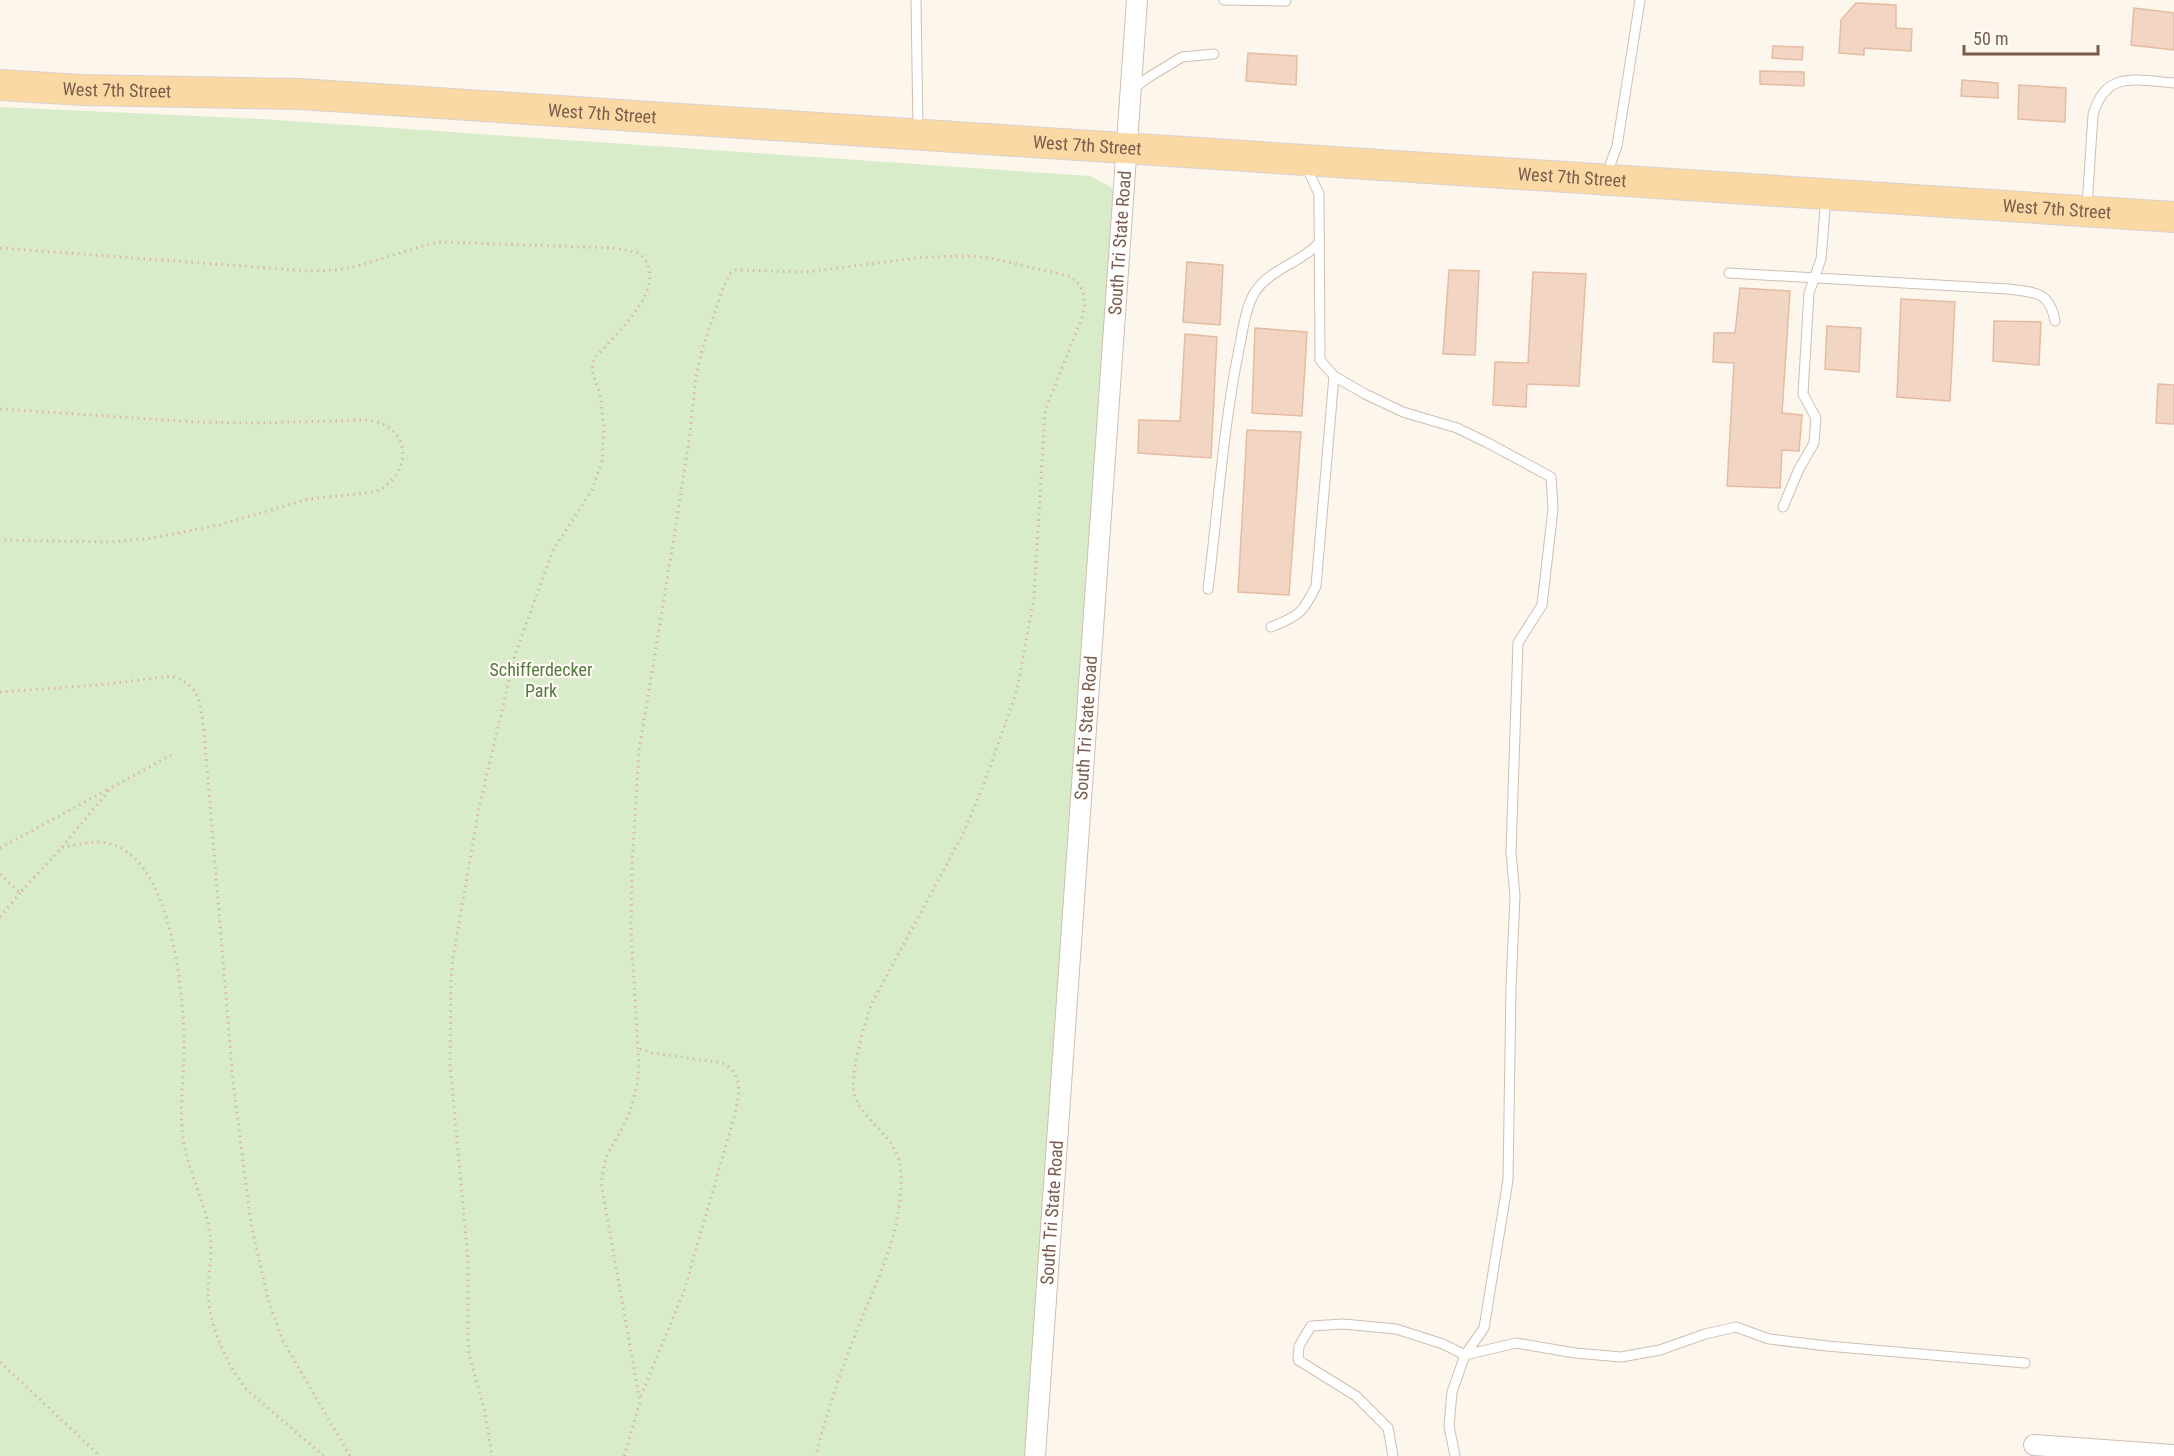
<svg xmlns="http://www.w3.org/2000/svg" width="2174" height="1456" font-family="'Roboto Condensed',sans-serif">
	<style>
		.green { fill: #d8ecc9 }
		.building { fill: #f3d5c3; stroke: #e6bba3; stroke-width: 1.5 }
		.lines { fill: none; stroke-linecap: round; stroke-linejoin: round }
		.lane-casing { stroke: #d1beb0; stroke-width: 11 }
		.street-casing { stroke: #d1beb0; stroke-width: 22 }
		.primary-casing { stroke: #dad1cd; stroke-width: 32 }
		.path { stroke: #d9b8a5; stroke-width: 3; stroke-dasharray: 1.5 4.5; stroke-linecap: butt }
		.lane { stroke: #fff; stroke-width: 9 }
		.street { stroke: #fff; stroke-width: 20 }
		.primary { stroke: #fbd9a5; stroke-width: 30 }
		.labels { text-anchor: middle; stroke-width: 4.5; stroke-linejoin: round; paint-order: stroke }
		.street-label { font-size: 18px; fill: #7a5c4d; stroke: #fffaf3 }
		.park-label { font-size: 18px; fill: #537a41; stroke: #fffaf3 }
	</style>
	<rect width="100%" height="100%" fill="#fdf6ec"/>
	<path class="green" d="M0 107 262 119 1090 176 1111 187 1117 197 1029 1456H0Z"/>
	<path class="building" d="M1856 3 1896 5V28L1912 29 1911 51 1864 48V55L1839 53 1841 20Z
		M2134 8 2174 13V50L2131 45Z
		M1773 46 1803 47 1802 60 1772 58Z
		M1248 53 1297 56 1296 85 1246 81Z
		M1760 71 1804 72V86L1760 84Z
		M1962 80 1998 83V98L1961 96Z
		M2019 85 2066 88 2065 122 2018 119Z
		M1187 262 1223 265 1220 325 1183 322Z
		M1449 270 1479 271 1475 355 1443 354Z
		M1533 272 1586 274 1579 386 1527 384 1526 407 1493 405 1495 362 1528 363Z
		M1740 288 1790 291 1782 413 1802 415 1799 451 1782 450 1780 488 1727 486 1734 363 1713 362 1714 333H1735Z
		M1901 299 1955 302 1950 401 1897 397Z
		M1994 321 2041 322 2039 365 1993 361Z
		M1827 326 1861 328 1859 372 1825 369Z
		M1255 328 1307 332 1302 416 1252 413Z
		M1185 334 1217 337 1211 458 1138 453 1139 420 1180 421Z
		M2158 384 2174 385V424L2156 423Z
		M1247 430 1301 432 1289 595 1238 592Z"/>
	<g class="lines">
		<g class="lane-casing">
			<path id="lane" d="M916 0 918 130
				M1224 0 1286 1
				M1132 90 1149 77 1182 57 1214 54
				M1306 166 1319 194 1320 360 1334 376 1365 394 1403 412 1457 428 1488 443 1551 477 1553 509 1542 605 1518 643 1511 852 1515 896 1511 986 1508 1180 1484 1328 1465 1355 1452 1392 1449 1426 1455 1456
				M1602 174 1609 168 1617 146 1640 0
				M2087 206 2093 115C2105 70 2136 80 2174 83
				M1729 273 2008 289C2035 293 2049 290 2055 321
				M1783 507 1799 469 1814 443 1816 418 1803 394 1809 293 1821 259 1826 197
				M1208 589C1218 509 1223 428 1239 349 1243 331 1245 308 1255 292 1271 268 1301 263 1319 243
				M1271 627C1299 616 1303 613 1316 586L1334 376
				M1393 1456 1388 1428 1356 1396 1298 1360 1299 1346 1311 1326 1343 1324 1396 1329 1443 1344 1465 1355 1516 1343 1575 1353 1621 1357 1660 1350 1705 1334 1736 1327 1769 1339 1827 1346 2025 1363"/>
		</g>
		<g class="street-casing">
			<g id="street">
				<path d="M2034 1445 2174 1455"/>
				<path id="s1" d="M1035 1456 1137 0"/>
			</g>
		</g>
		<g class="primary-casing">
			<g id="primary">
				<path id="s2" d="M0 85 82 90 300 94 2174 217"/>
			</g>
		</g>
		<path class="path" d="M0 248 309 271 338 270 361 265 426 245 441 242 615 248 639 253C674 285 615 334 594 359L592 371 600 394 604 427 602 461 592 490 553 550 515 655 479 808 453 958 451 980 450 1065 468 1259V1339L469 1354 485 1412 492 1456
			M0 409 196 422 257 423 369 420C413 427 413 475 375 492L309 499 219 525 147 539 110 542 0 540
			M0 692 98 685 172 676C202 686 200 704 204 731L233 1082 251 1224 269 1303 283 1341 350 1456
			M62 847C77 845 93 840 107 843 170 856 182 983 184 1034 185 1066 180 1098 182 1129 185 1168 205 1199 210 1234 213 1254 208 1274 208 1293 209 1326 227 1364 246 1389L324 1456
			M0 848 107 790
			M0 874 20 893 62 847 111 788 171 755
			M0 917 20 893
			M640 1049 652 1053 723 1063C744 1075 739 1094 735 1114L684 1291 640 1398
			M0 1362 100 1456
			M624 1456 640 1402 601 1183 606 1157 624 1125 631 1108 637 1084 639 1065 631 932 632 865 639 751 672 550 690 434 696 376 702 350 724 285 731 273 736 270 806 272 925 257 970 256 990 258 1069 276C1085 285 1086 298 1083 315L1045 411 1034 598 1017 690 984 784 962 836 872 1003C865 1021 848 1079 855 1096 867 1127 899 1136 901 1173 903 1231 878 1278 857 1330 841 1371 826 1413 816 1456"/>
		<use href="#lane" class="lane"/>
		<use href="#street" class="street"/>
		<use href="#primary" class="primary"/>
	</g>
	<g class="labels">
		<g class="street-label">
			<text dy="6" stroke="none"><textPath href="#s2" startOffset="117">West 7th Street</textPath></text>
			<text dy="6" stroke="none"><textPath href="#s2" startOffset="603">West 7th Street</textPath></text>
			<text dy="6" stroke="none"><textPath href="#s2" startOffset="1089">West 7th Street</textPath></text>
			<text dy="6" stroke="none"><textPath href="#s2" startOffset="1575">West 7th Street</textPath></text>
			<text dy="6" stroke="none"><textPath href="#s2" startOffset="2061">West 7th Street</textPath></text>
			<text dy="6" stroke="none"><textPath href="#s1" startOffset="1216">South Tri State Road</textPath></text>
			<text dy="6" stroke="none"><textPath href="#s1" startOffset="730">South Tri State Road</textPath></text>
			<text dy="6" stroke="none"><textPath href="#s1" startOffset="244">South Tri State Road</textPath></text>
		</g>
		<g class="park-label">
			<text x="541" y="676">Schifferdecker<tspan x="541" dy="21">Park</tspan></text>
		</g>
	</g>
	<path d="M1964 45v9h134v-9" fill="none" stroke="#7a5c4d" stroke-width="3"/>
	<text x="1973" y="45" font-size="18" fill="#7a5c4d" stroke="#fffaf3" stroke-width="4.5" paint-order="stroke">50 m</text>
</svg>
